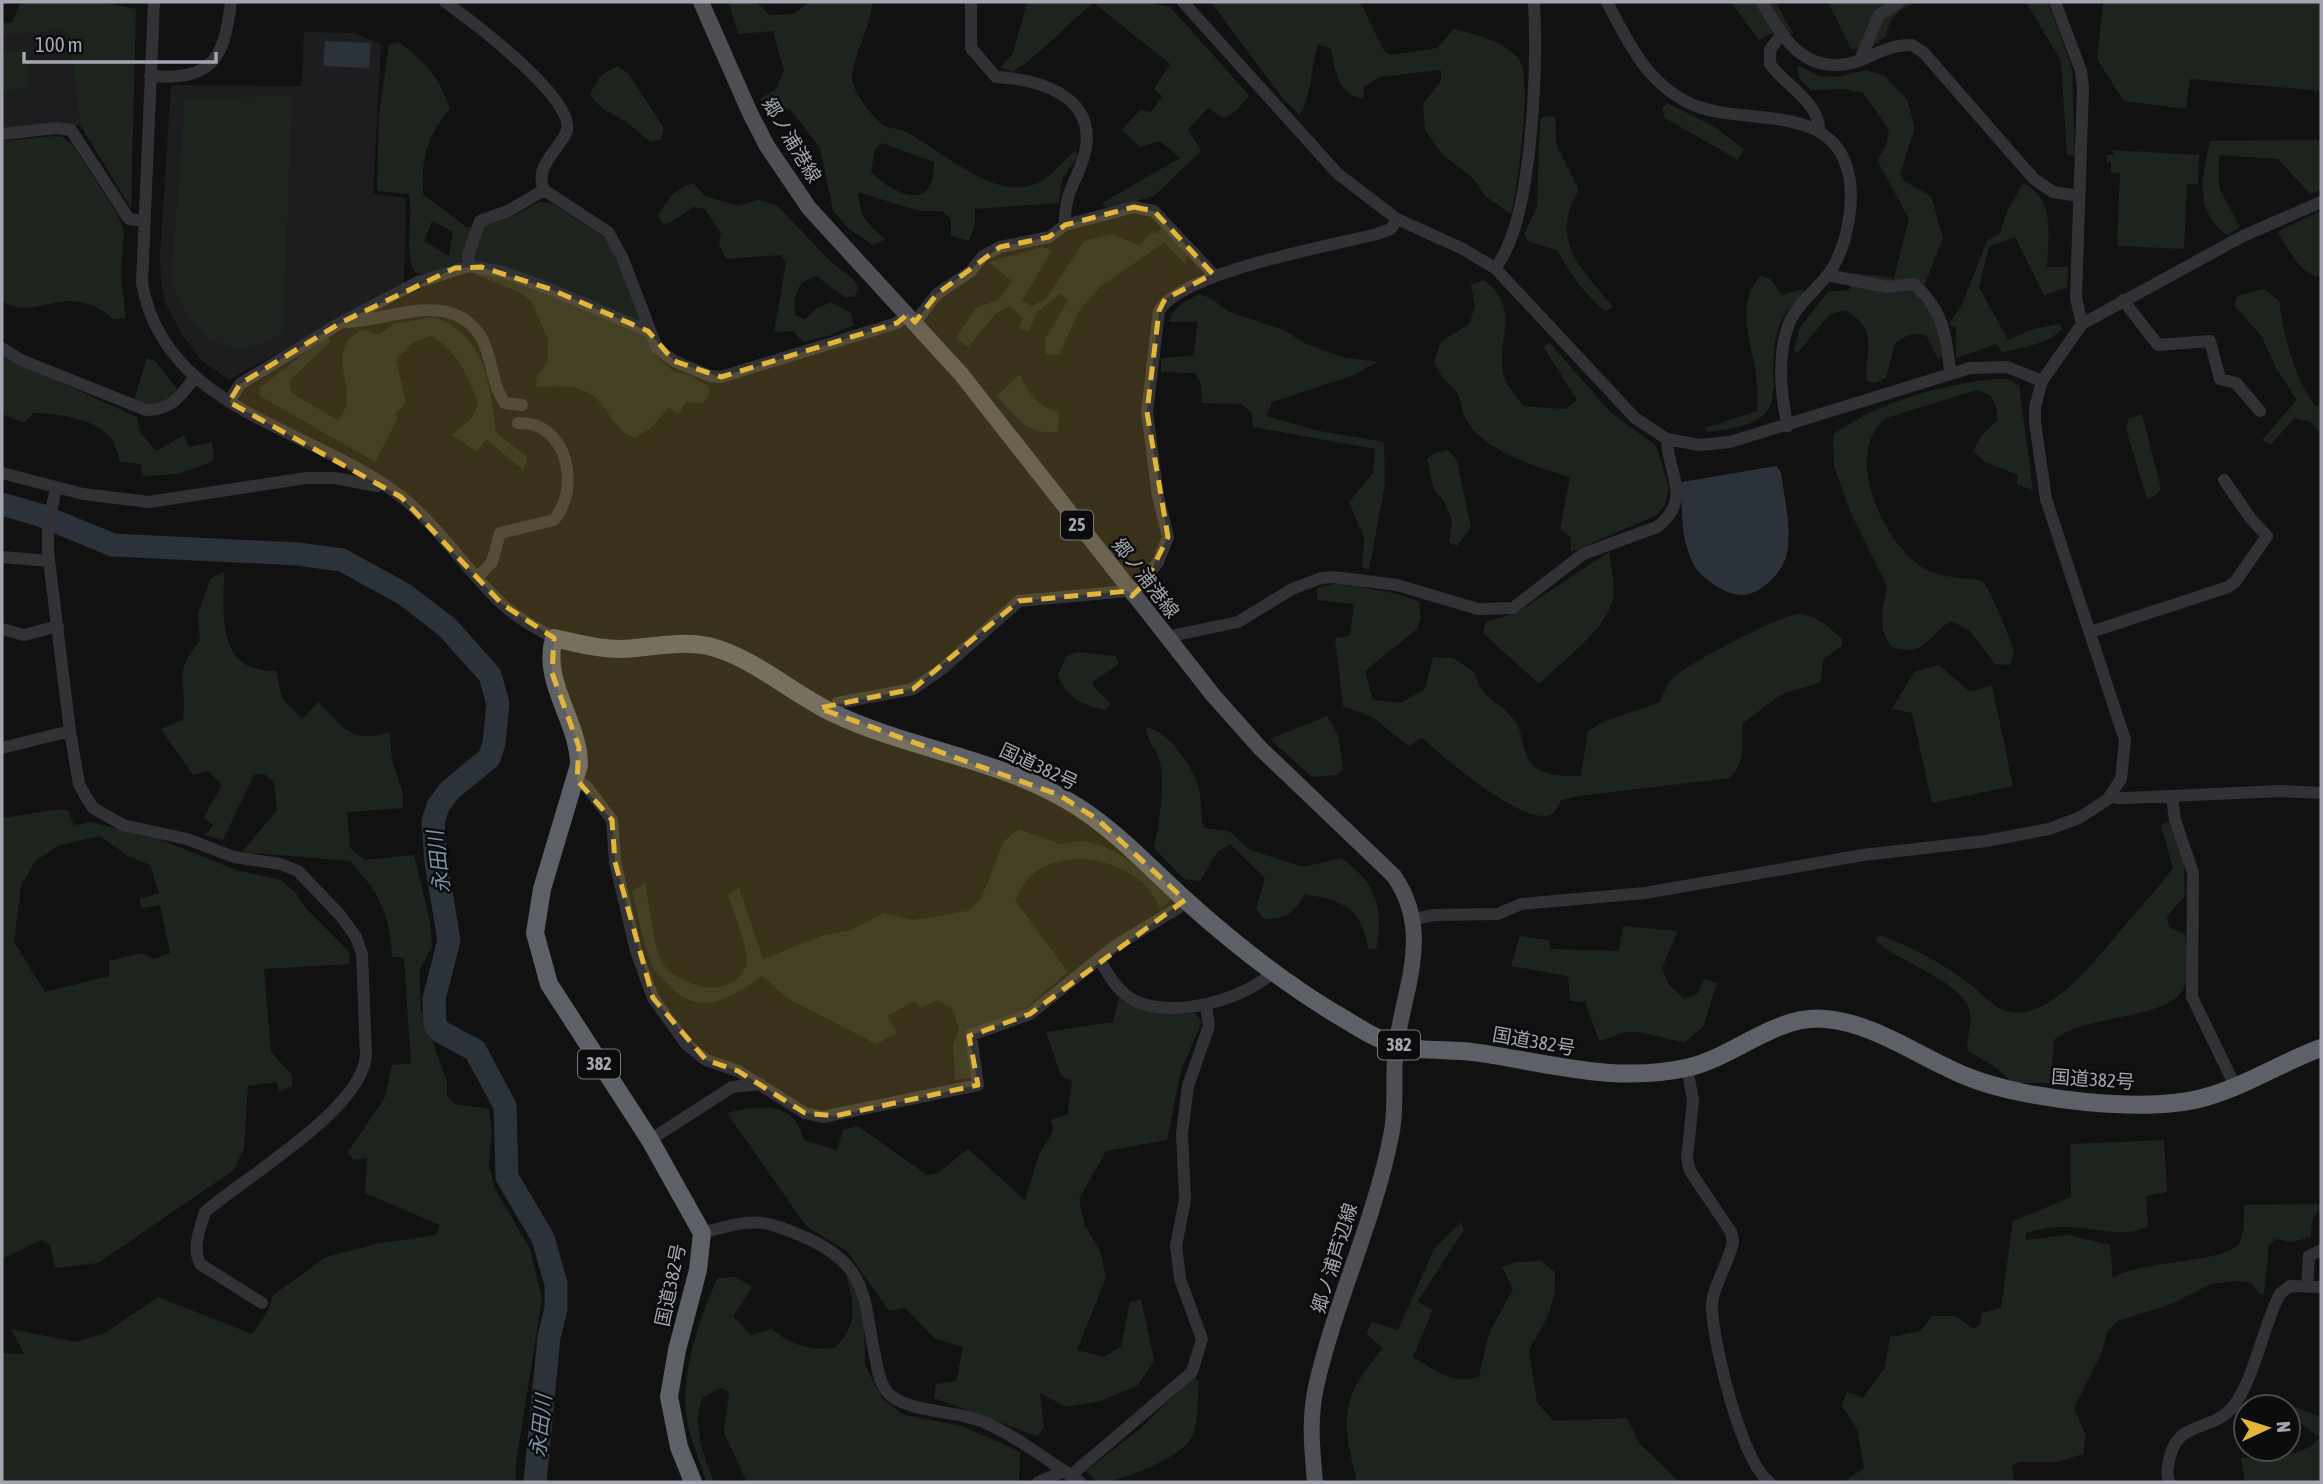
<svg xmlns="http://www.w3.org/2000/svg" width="2323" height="1484" font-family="'Asap Condensed','Noto Sans JP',sans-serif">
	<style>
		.built { fill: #1d1d1f }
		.green { fill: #1d241e; fill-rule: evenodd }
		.water { fill: #2b3239 }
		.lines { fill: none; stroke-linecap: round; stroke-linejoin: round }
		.river { stroke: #2b3239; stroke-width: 23 }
		.minor { stroke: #323236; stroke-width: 12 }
		.major { stroke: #4e4f55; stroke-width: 16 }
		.highway { stroke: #5e6067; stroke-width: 18 }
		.marked { fill: #e1b63a; fill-opacity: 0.2; stroke: #e1b63a; stroke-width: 5; stroke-dasharray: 14 9; stroke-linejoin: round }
		.labels { text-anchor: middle; stroke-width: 5; stroke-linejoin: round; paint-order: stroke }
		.shield { fill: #0c0c0d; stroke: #767880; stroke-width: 2 }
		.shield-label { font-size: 18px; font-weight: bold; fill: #a3a6b1 }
		.street-label { font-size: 19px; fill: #a3a6b1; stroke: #0c0c0d }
		.water-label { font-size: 21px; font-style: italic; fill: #7c91aa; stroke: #0c0c0d }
	</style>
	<rect width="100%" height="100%" fill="#111112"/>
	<path class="built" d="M62 29 69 34 80 125 2 131V36Z
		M304 32 354 33 381 44 373 194 406 198 404 283 229 380 201 360 182 334 166 304 161 285 160 256 171 85 302 86Z"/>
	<path class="green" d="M21 2H103L136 9 131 208 80 125 69 34 61 30 2 36V24L12 22Z
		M732 2H756L770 15 794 14 809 2H872C872 27 847 66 853 84 858 98 872 117 885 126 891 129 900 128 906 132 938 148 987 194 1025 187 1046 184 1060 164 1076 150L1077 157 1062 180 1059 203 975 209V224L969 241 951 236V220L943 211H919L858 192C859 215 867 226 886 239L873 245 849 229 833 211 820 148 790 109 766 112 760 99 775 90 784 71 773 31 738 34 729 4ZM882 143 934 162C935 213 895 196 871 172L875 149Z
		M1027 2H1148L1170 7 1249 95 1237 110 1224 118 1208 108 1188 129 1201 151 1154 196 1107 209 1102 203 1180 158 1160 141 1140 147 1122 130 1140 110 1151 112 1162 96 1154 89 1170 64 1094 3C1066 24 1042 54 1012 72L1001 67 1013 53Z
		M1211 2H1360L1383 49 1390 55 1437 48 1454 29C1476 35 1502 40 1518 58 1534 76 1517 188 1511 214L1485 196 1473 178 1442 154 1425 130 1423 104 1441 81V70L1380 77 1364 87 1363 99C1338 94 1335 71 1331 49L1318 44C1311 67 1312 94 1300 115L1284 100Z
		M1731 2H1780L1777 5 1793 33 1786 35 1782 28 1759 40Z
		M1828 2H1919C1899 9 1890 15 1886 36L1870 49H1851Z
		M2026 2H2048L2072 68 2075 156 2067 155 2061 61Z
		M2103 2H2321V91L2190 79 2186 109 2124 101 2097 59Z
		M398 42C425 60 439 78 450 108 426 139 422 155 423 194L466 227 485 225 511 217 539 202 553 204 602 236 614 253 654 354 673 371 692 376 708 386 710 392 703 404 686 402 678 415 669 407 652 427 635 438C613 430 610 409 592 395 577 384 554 386 537 387L536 378 547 363 548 339 531 301 521 293 476 275V263L453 264 426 274 415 273C403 252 414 218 409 194L377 191 379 113 389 45ZM432 221 453 232 449 256 424 241Z
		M25 50 30 87 2 91V52Z
		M1797 65 1820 76 1836 77 1866 70 1885 76 1907 100 1915 128 1900 174 1904 181 1931 196 1943 238 1919 299C1937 316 1941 332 1942 356L1938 359 1926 335 1910 334 1895 343 1886 378 1875 383 1866 380C1866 346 1879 332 1846 310L1830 314 1798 352 1794 351 1800 327 1828 292 1849 290 1853 273 1894 278 1909 219 1877 160 1886 146 1889 130 1863 93 1844 89 1811 90 1799 78Z
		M617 66 628 73 664 128 661 139 652 142C643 137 637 130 629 124 614 113 601 112 590 94L600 76Z
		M292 96 283 332C229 368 192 336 171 283L185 98Z
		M1667 103 1713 126 1744 149 1738 160 1665 118 1662 108Z
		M1544 116 1555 117 1556 144 1579 190C1547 241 1584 271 1613 307L1605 311C1583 293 1571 274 1557 250L1527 241 1524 234 1537 207 1540 120Z
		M54 136 63 137 73 145 118 215 124 232 121 274 126 318 113 319C68 278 34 324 2 301V141Z
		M2321 140V190L2310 194 2278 159 2219 155V188L2240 227 2227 235C2192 208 2203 178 2210 141Z
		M2113 150 2199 155 2198 184H2187L2184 249 2117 246 2120 173 2111 172V162H2107V155H2113Z
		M693 183 705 196 738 206 758 200 777 205 830 261 853 279 859 288 854 297H845L816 276 801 283 794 299 795 315 805 319 816 309 831 302 851 313 854 325 829 336 803 342 793 331 774 332 786 263 781 255 726 259 719 244 721 233 705 209 693 207 670 223 663 224 658 216C667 200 675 188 693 183Z
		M2023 183C2056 198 2048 236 2047 267H2068L2067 288 2044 295 2015 237 1989 247 1979 287 2008 340 2033 329 2060 324 2062 329C2048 344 2022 348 2002 352L1996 344 1956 358V328L1949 324 1962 304 1987 241 2000 233 2007 212Z
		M2321 211V277C2300 275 2288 248 2277 232Z
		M1161 228 1189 254 1185 264 1164 243 1101 286 1080 309 1059 355 1046 354 1045 339 1068 300 1061 294 1038 311 1028 332 1019 328 1023 318 1010 306 996 313 968 347 956 338 976 308 999 300 1012 281 988 262 1042 247 1052 250 1022 301 1032 306 1046 299 1084 241 1112 234 1139 245 1153 231 1158 234Z
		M1761 276 1771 279 1782 295 1803 289 1804 294C1796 303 1784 312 1780 323 1758 385 1807 422 1707 432L1705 428 1757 411C1757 402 1758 392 1757 383 1755 349 1732 305 1761 276Z
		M1484 280C1522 312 1497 333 1503 372 1504 383 1517 397 1523 406L1565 409 1577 400 1543 346 1550 343 1609 411 1656 446 1669 487 1665 505 1657 515 1571 552V538L1560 529 1570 477C1538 468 1485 451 1467 421 1461 413 1462 399 1456 391 1445 378 1441 379 1434 361L1441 342 1470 323 1475 305 1471 285Z
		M2264 289 2279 301C2285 338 2293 375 2315 406H2321V435L2311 422 2294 418 2271 445 2262 440 2297 400 2276 368 2262 337 2235 306 2237 296Z
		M1200 294 1212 299 1229 312 1284 330 1304 343 1342 357 1377 362 1354 375 1272 402 1266 416 1320 431 1384 442 1385 484 1369 570 1362 567 1364 537 1349 502 1373 473 1375 449 1253 427 1252 413 1241 404 1202 403 1201 384 1195 373 1161 372V358L1193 356 1198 322H1169C1173 306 1187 300 1200 294Z
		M434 317C485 335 490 383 496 432L528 458 523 470 486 439 477 452 452 435 472 418 478 404C469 377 457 350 431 336L414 342 396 359 406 403 395 414 398 418 375 462 260 396V388L328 334 330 342 289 381 292 393 337 420C366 395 318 352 362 330L379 335 393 324Z
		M2 356 137 417 140 432 156 451 184 435 189 447 212 442 214 461 178 474 142 476 141 464 120 462C118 455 116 446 112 440 97 418 59 414 34 413L24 423 2 414Z
		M147 358 155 361 177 389 169 398 151 407 134 401Z
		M1020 374C1025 390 1041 409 1059 412L1058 432C1025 434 1018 419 997 396Z
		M1992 379H2008L2019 385 2033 490 2017 484 2018 475 1985 462 1973 451 1982 435 1997 421C1998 403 1994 395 1977 390L1886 418C1842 452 1882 540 1920 566 1936 578 1963 577 1982 581 1991 589 2009 637 2014 651L2010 665 1995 664 1969 630 1951 621C1925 637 1927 657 1891 647L1883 631 1882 612 1887 586 1850 511 1834 466 1833 435C1877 402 1938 386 1992 379Z
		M2142 414 2161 488 2157 495 2147 499 2126 429 2129 418Z
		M1448 450 1457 461 1471 527 1457 546 1449 542 1452 520 1443 500 1434 490 1427 459 1435 453Z
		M1609 552C1611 568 1616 586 1612 602 1604 631 1560 663 1539 684L1483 633 1486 622 1516 613Z
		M224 572C224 615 215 672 276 671L282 698 302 719 318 702C346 729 349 744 390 732L392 761 403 793V808L347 812 350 848 365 860 414 855 430 921 432 946 419 971 421 1009 447 1082V1096L454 1104 489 1109 492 1133 489 1164 494 1187 530 1249 542 1298 515 1470 516 1482H2V1353L24 1354 11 1329 76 1342 105 1333 158 1297 252 1334 267 1313 273 1295 326 1257 376 1244 436 1235 440 1225 365 1193 367 1158 353 1160 348 1152 385 1097 392 1065 411 1063 404 958 392 957C390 914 379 892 350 861L242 852 277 810 274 782 264 774 254 775 223 840 205 835 213 825 204 817 222 785 208 771 193 775 161 729 183 720C188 680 171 675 200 641L198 613 211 578Z
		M1339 583 1398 594 1419 602 1421 618 1417 629 1365 671 1373 700 1400 703 1425 689 1433 657 1453 658 1474 672C1484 704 1499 699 1515 721 1520 728 1522 739 1524 748 1531 777 1556 776 1581 776L1588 731 1603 722 1660 702C1662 696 1665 688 1669 682 1680 667 1781 614 1799 614 1815 614 1830 629 1842 638V646L1823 659 1821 682 1780 695 1742 724C1743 744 1745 763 1730 778L1579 796 1561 800C1558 805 1556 811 1552 814 1525 829 1442 755 1422 738L1409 746 1372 717 1343 706 1335 638 1350 636 1354 604 1317 600V588Z
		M1076 652 1115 656 1119 664 1092 682C1096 693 1105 695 1110 704L1106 710C1082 705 1066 698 1058 674L1067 656Z
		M1939 665 1970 692 1992 685 2013 786 1932 803 1912 713 1892 709 1914 672Z
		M1327 716 1338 735 1343 770 1337 775 1312 777 1270 739Z
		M1146 727C1169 732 1193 766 1199 789 1202 802 1200 815 1204 828L1229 831 1250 850 1303 867 1341 858C1375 882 1385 907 1376 949L1368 948C1362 908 1342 900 1304 894 1294 914 1286 919 1264 919L1256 909 1265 878 1230 844 1217 852 1200 881 1184 879 1154 848C1159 831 1165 780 1160 763 1157 749 1147 742 1146 727Z
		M60 809 68 811 74 825 90 822 159 839 236 870 281 880 296 893 304 906 349 952 350 964 264 969 271 1052 292 1075V1086L279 1092 277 1082 248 1086 244 1148 234 1170 98 1263 55 1268 50 1245 41 1240 2 1259V818ZM100 836 128 856 150 865 159 893 139 899 142 908 160 905 170 953 154 959 142 953 109 961V976L45 992 14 942 21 886 35 861 60 845Z
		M2167 821C2186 835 2184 873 2185 895L2167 917 2169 927 2185 934C2187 950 2191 974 2184 988 2167 1021 2083 1014 2054 1040L2051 1083H2013L1997 1068 1968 1051C1965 1038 1973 1025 1970 1013 1965 981 1897 962 1876 941V937L1882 935C1911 948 1941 962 1966 981 1977 989 1987 1001 1999 1008 2046 1034 2106 946 2132 917 2146 901 2160 886 2173 868L2161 826Z
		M1019 829 1060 844 1083 841 1104 846 1128 859 1171 899 1161 909C1156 902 1152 892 1146 886 1122 861 1074 851 1043 867 1030 873 1021 888 1015 900L1068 972 1025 1009 966 1035 971 1078 955 1080 953 1045 959 1029 952 1009 937 1000 921 1008 915 1001 887 1016 897 1033 876 1044 787 998 762 976C730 999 699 1019 668 984 662 978 654 971 651 964 642 940 638 915 632 891L645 883C648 898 655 953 662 963 680 986 728 1002 745 968 752 956 733 910 728 895L739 888 763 959 823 935 851 930 884 913 912 920 968 911 981 899 1004 841Z
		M1623 926 1678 931 1662 968 1669 985 1684 999 1698 993 1704 979 1717 983 1703 1027 1685 1042C1667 1040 1641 1030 1627 1032 1617 1033 1610 1040 1599 1040L1585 1002 1570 1001 1568 976 1511 966 1520 936 1549 940 1550 949 1619 951Z
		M1119 998C1141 1016 1167 1014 1194 1013L1202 1021 1181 1071 1167 1140 1106 1151 1079 1199 1085 1226 1100 1251 1106 1278 1077 1350 1104 1357 1121 1346 1130 1302 1141 1299 1154 1361 1138 1385 1101 1401 1066 1407 1040 1393 1044 1427 1037 1436 934 1398 936 1384 956 1381 963 1347 935 1339 905 1308 889 1311 847 1251 806 1226 727 1113C747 1108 778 1101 795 1120 799 1125 802 1135 804 1140L837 1150 843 1130 858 1126 927 1175 938 1173 968 1149 1025 1200 1039 1155 1053 1131 1051 1120 1068 1114 1072 1081 1061 1076 1046 1032 1113 1022Z
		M2164 1140 2167 1192 2146 1196 2148 1226C2126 1239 2095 1228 2070 1227 2056 1226 2039 1229 2026 1233V1240L2067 1235 2110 1245 2113 1278C2139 1260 2231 1263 2240 1242 2245 1232 2243 1216 2244 1205L2321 1204V1213L2317 1212 2312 1221 2311 1237 2292 1242 2276 1239 2269 1245 2264 1294H2260L2251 1283 2237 1281 2211 1284 2171 1304 2118 1321 2107 1332 2102 1352 2074 1408 2086 1436 2083 1454 2057 1462H2019L2012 1466 2014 1482H1844L1864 1468 1857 1429 1842 1406 1847 1392 1863 1398 1885 1367 1890 1337 1921 1331 1932 1316H1955L1974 1329 1980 1324 1982 1313 2001 1308 2013 1221 2071 1197 2070 1144Z
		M1461 1222 1464 1230 1417 1302 1433 1310 1413 1357C1432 1368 1457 1388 1479 1376L1489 1333 1513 1289 1502 1267 1516 1262 1541 1261 1555 1272C1557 1303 1545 1324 1529 1349L1537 1403 1554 1421 1627 1418 1639 1443 1679 1482H1356C1356 1471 1350 1457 1349 1446 1341 1399 1356 1382 1383 1348L1366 1334 1372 1322 1398 1330 1434 1249Z
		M847 1276 853 1279 864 1325 865 1365 883 1400 904 1415 962 1426 1020 1452 1019 1481 747 1482 724 1433 729 1392 721 1388 703 1397C691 1426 703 1453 714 1482H706C700 1460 689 1437 686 1414 681 1372 700 1315 718 1278L736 1277 752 1287 733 1316 751 1335 772 1329C791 1345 810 1351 835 1348 859 1322 854 1308 847 1276Z
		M1193 1377 1199 1381C1197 1397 1199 1421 1193 1435 1183 1458 1121 1482 1098 1482L1086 1471 1142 1427Z
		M2284 1403 2321 1417V1482H2245L2241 1458C2265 1458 2305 1458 2320 1437L2288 1415V1407H2283Z"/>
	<path class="water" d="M325 41 371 43 369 68 323 66Z
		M1776 466 1781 472C1784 498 1793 531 1786 557 1782 572 1761 594 1744 595 1726 596 1698 577 1692 561 1680 536 1682 509 1682 482Z"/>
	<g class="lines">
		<path class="river" d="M2 504 40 515 113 545 298 554 342 560 404 594 447 627 490 675 498 704 494 743 489 758 449 791 438 806 433 822 436 862 449 940 434 999 435 1025 441 1032 475 1050 505 1106 507 1177 543 1238 556 1284V1309L549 1337 535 1482"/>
		<path class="minor" d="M154 2 142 283C164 412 315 428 403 498 440 528 466 570 501 603 517 618 536 628 554 638
			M445 2C470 20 581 102 566 133 556 153 534 167 544 190L608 232 622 257 657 348 674 361 710 376 721 377 897 323 908 314
			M971 2V48L996 77C1036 79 1094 94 1086 147 1081 178 1064 187 1065 225
			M1183 2 1338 174 1397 219 1461 248 1495 268 1635 418 1667 439 1699 445 1730 442 1970 368 2007 367 2042 381
			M1607 2C1628 42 1646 82 1689 103 1738 127 1828 101 1847 168 1856 196 1848 241 1833 267 1822 286 1800 300 1790 321 1777 350 1780 395 1788 426
			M1762 2C1784 42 1809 79 1861 60 1877 53 1894 44 1912 45L1924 53 2034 179 2053 192 2078 196
			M2055 2 2081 71 2083 88 2076 298 2082 324
			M1780 36 1770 50V64C1785 85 1820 103 1819 130
			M1860 60 1879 15 1899 2
			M150 76C212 81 224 60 231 2
			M2 134 56 128 71 130 129 219 144 221
			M469 266 468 256 480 221 508 211 544 190
			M1495 268C1534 221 1537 64 1534 2
			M1827 275 1887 287 1914 284C1943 310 1947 336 1950 373
			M2123 300 2158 345 2210 341 2220 379 2236 383 2260 411
			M346 322C390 321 451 288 481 337 493 357 491 384 505 403L522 405
			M915 322 937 294 971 271 983 256 1000 247 1049 237 1065 225 1134 207 1154 211 1213 274
			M2 348 21 360 146 410C170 411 181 396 194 378
			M229 402 240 384 342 322 418 282 469 266 503 272 550 289 648 331
			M2 473 83 494 149 502 306 478H335L377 486
			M56 488 48 526V552L70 731 79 784 85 795 93 808 123 825 187 839 234 857 280 864 298 871 340 915 356 937 362 954 366 1055C362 1110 246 1176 205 1212 200 1229 192 1247 200 1264L262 1303
			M2 557 49 561
			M478 577 492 562 500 533 554 520C581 488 568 421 518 423
			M1132 596 1158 562 1168 537 1158 496 1147 412 1159 311C1182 272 1329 246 1377 234L1391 229 1397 219
			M2 629 24 635 58 626
			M2091 632 2228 587 2235 582 2267 536 2251 519 2224 480
			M1166 637 1238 622 1292 589 1321 578 1334 577 1397 585 1478 609 1513 608 1583 554 1657 527C1694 498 1667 473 1667 439
			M833 713 837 703 913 689 942 669 1019 601 1128 591
			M2 748 70 731
			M577 780 587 787 612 820 615 862 636 951 653 998 686 1044 706 1060 738 1071 805 1113 823 1117 978 1085 971 1035 1030 1014 1115 946 1178 908 1185 900
			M2113 793 2117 798H2127L2281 791 2321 793
			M2172 796 2175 820 2193 873 2192 997 2235 1086
			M1414 919 1434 915 1498 914 1521 904 1645 893 1863 855 1986 841 2049 829 2079 818 2107 800 2121 779 2125 740 2046 499 2035 422V407L2042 381 2082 324 2243 236 2321 202
			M1100 960C1108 975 1118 992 1135 1001 1174 1019 1245 1000 1274 971
			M1687 1068 1693 1100 1687 1158 1690 1171 1731 1232 1733 1242C1729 1262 1710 1292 1712 1309 1714 1347 1741 1459 1769 1482
			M650 1140 732 1087 760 1084
			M702 1233C754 1219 759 1217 809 1239 871 1268 863 1302 876 1361 878 1372 881 1387 890 1395 911 1413 958 1410 986 1423 1019 1438 1050 1462 1080 1482
			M2307 1286 2309 1256 2321 1250
			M1070 1476 1192 1372 1202 1339 1180 1279 1176 1246 1185 1200 1182 1134 1188 1086 1209 1026 1206 1005
			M1038 1482 1065 1471
			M2169 1482C2166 1473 2168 1465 2170 1456 2179 1421 2209 1432 2231 1409 2255 1381 2262 1327 2280 1294L2290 1286 2321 1287"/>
		<path class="major" d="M701 2 750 113 767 146 809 208 961 374 1213 695 1260 748 1394 876C1431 930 1407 981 1397 1040 1391 1072 1398 1105 1391 1136 1374 1222 1335 1302 1316 1387 1309 1418 1312 1450 1315 1482"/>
		<path class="highway" d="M693 1482 679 1447 669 1397 677 1350 698 1270 702 1233 650 1140 549 984 535 933 542 889 579 765C579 721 541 682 554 638 576 643 598 649 621 649 649 648 679 640 708 646 754 657 792 694 835 714 914 751 1004 759 1078 807 1117 832 1147 865 1181 896 1227 938 1280 980 1334 1013 1354 1024 1372 1038 1394 1044 1422 1053 1451 1048 1480 1053 1552 1064 1618 1084 1690 1067 1735 1056 1778 1014 1825 1019 1876 1023 1922 1059 1968 1077 2025 1100 2147 1114 2206 1097 2246 1086 2282 1062 2321 1048"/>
	</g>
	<path class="marked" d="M1134 207 1154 211 1213 274 1165 299 1159 311 1147 412 1168 537 1145 583 1132 596 1128 591 1019 601 913 689 819 708 1059 795 1097 819 1185 900 1030 1014 969 1036 978 1085 835 1116 805 1113 738 1071 706 1060 653 998 615 862 612 820 577 780 579 747 552 673 554 638 502 604 401 497 229 402 240 384 342 322 455 268 481 267 550 289 648 331 674 361 721 377 897 323 908 314 915 322 937 294 1000 247 1049 237 1065 225Z"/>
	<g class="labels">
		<g class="shield">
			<rect x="1061" y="510.5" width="32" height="29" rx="5"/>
			<rect x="1378" y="1030.5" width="42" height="29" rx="5"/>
			<rect x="578" y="1049.5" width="42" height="29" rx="5"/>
		</g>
		<g class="shield-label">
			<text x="1077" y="531">25</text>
			<text x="1399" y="1051">382</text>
			<text x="599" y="1070">382</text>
		</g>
		<g class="street-label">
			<text transform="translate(792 140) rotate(59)" y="7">郷ノ浦港線</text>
			<text transform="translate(1146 578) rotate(52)" y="7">郷ノ浦港線</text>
			<text transform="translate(1039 766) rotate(25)" y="7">国道382号</text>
			<text transform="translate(1534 1041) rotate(10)" y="7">国道382号</text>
			<text transform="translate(2093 1079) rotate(4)" y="7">国道382号</text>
			<text transform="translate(1334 1258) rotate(-73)" y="7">郷ノ浦芦辺線</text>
			<text transform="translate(670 1285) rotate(-78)" y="7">国道382号</text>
		</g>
		<g class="water-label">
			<text transform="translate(439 862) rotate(-97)" y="7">永田川</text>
			<text transform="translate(541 1426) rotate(-84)" y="7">永田川</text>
		</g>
	</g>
	<rect width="2323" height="1484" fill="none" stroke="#a3a6b1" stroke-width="7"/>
	<g transform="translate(2267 1428) rotate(86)"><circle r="33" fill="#0c0c0d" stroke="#484a4f" stroke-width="2"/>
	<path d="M0-5L12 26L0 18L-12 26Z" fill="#e1b63a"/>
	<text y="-10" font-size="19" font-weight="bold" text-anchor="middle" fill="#a3a6b1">N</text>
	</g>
	<path d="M24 52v10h192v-10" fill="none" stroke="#a3a6b1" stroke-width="3.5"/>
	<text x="35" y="52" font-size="21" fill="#a3a6b1" stroke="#0c0c0d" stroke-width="5" paint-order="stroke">100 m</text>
</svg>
